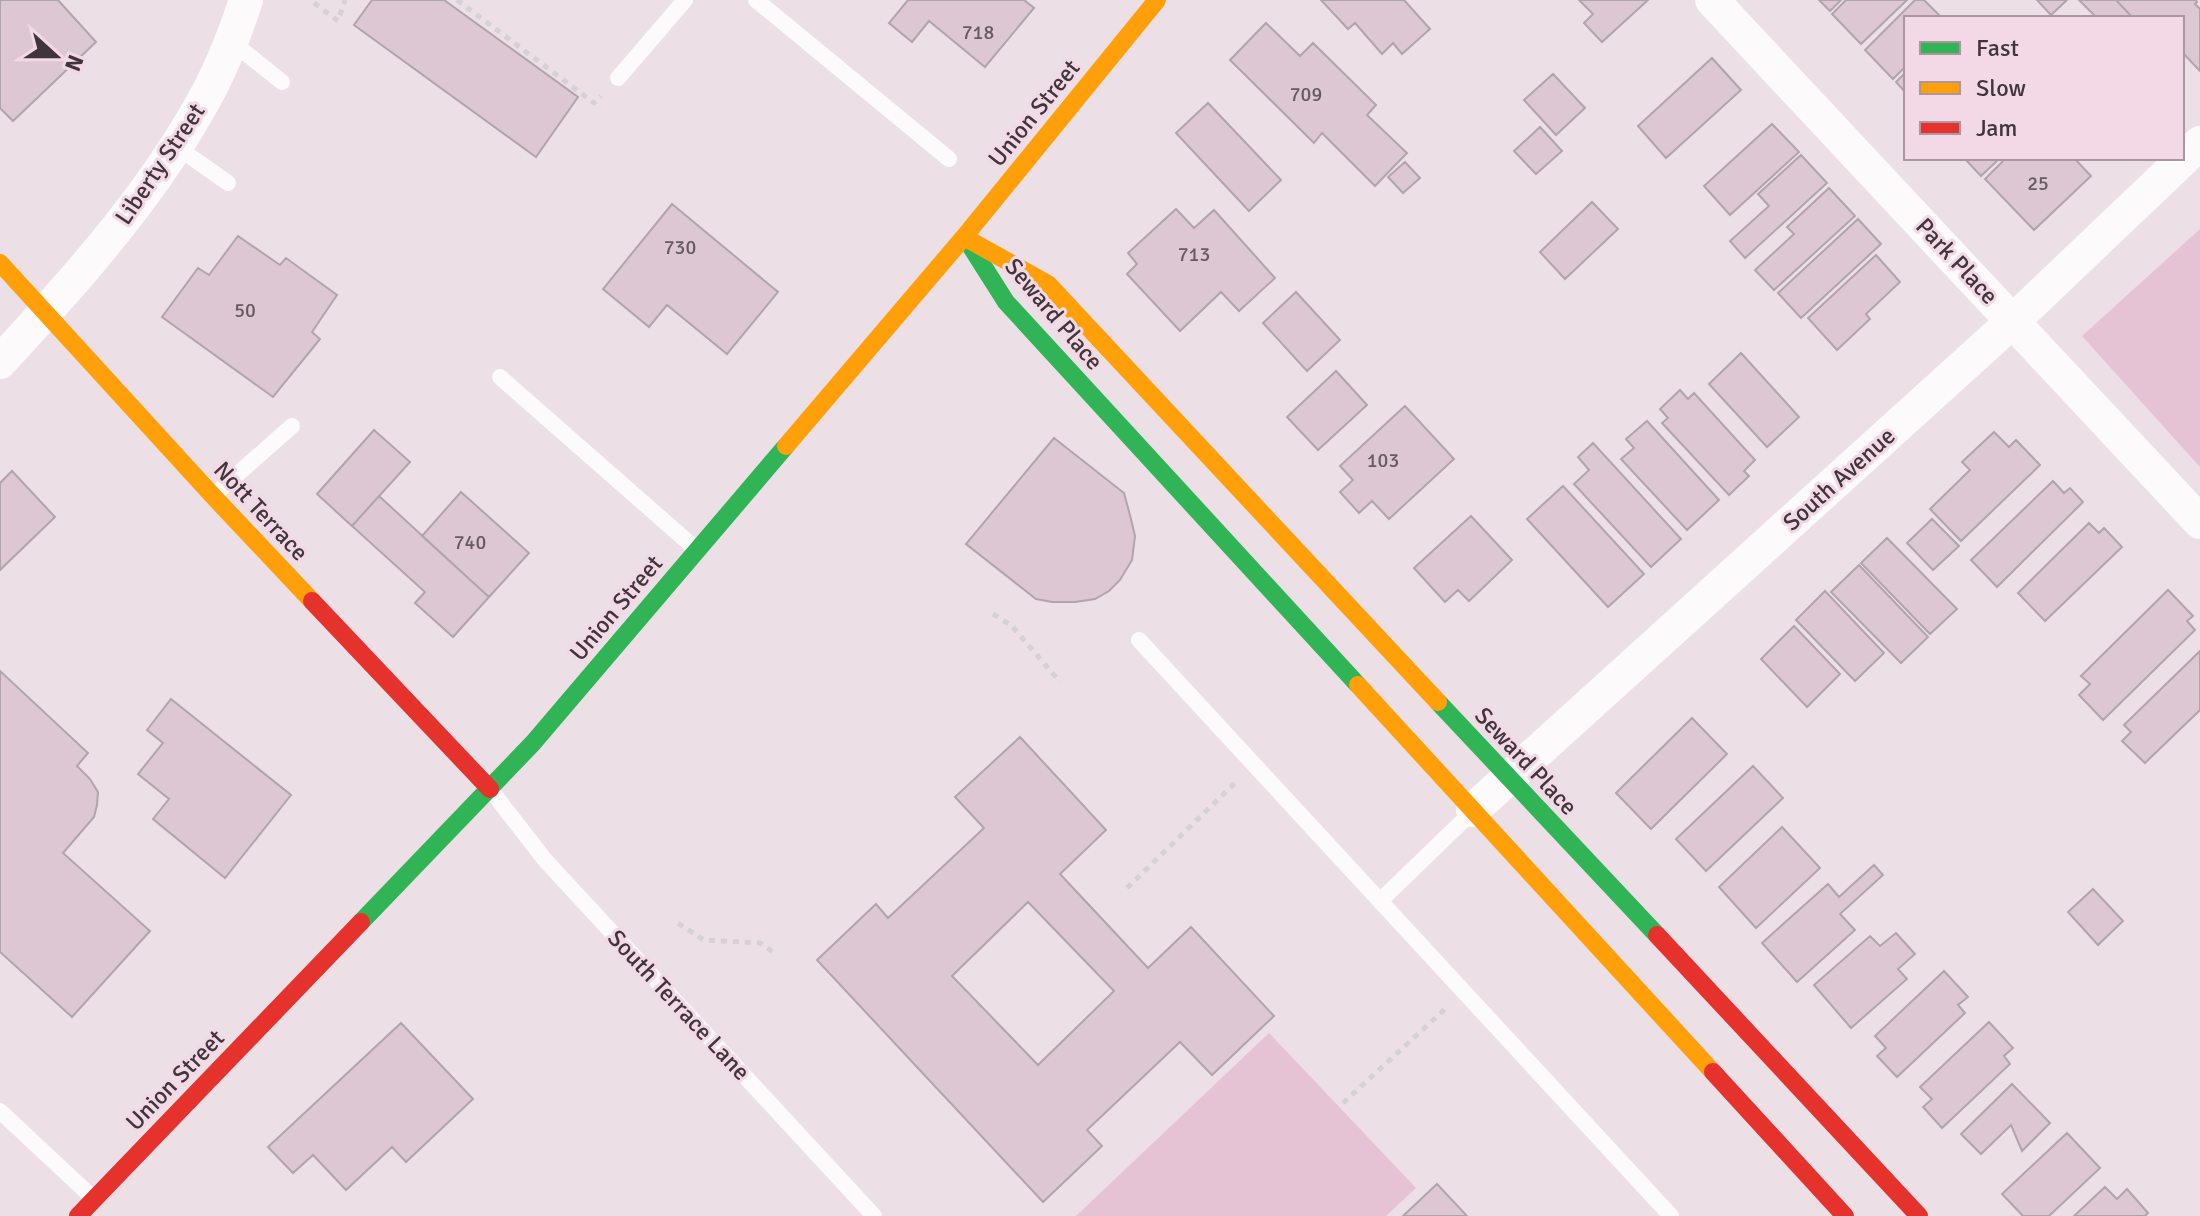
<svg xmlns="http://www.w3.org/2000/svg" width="2200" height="1216" font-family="Signika,sans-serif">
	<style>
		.green { fill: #e6c3d4 }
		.building { fill: #dcc7d2; stroke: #b0a5ab; stroke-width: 2; fill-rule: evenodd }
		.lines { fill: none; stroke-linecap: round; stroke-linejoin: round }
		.path { stroke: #d6d1d3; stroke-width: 5; stroke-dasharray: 6 6; stroke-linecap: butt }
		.lane { stroke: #fcfafb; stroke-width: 16 }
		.street { stroke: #fcfafb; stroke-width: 34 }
		.fast { stroke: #30b455; stroke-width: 18 }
		.slow { stroke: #ff9f0a; stroke-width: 18 }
		.jam { stroke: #e5322d; stroke-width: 18 }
		.labels { text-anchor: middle; stroke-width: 6; stroke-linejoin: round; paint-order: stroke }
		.number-label { font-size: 20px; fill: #665a60 }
		.street-label { font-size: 24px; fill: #3f353a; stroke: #f3d9e5 }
	</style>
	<rect width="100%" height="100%" fill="#eddfe6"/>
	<path class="green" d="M2200 229V467L2082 336Z
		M1269 1033 1416 1188 1386 1216H1076Z"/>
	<path class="building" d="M0 0H58L96 42 13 121 0 108Z
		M372 0H444L578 97 536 157 354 25Z
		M908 0H1024L1034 8 985 67 929 21 912 42 889 23Z
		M1321 0H1404L1430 29 1402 54 1393 43 1382 54 1355 23 1348 29Z
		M1579 0H1648L1602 42 1584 23 1593 14Z
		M1819 0H1841L1830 11Z
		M1846 0H1907L1861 44 1832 14Z
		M1915 0H1924L1942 18H1906V66L1893 79 1865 50Z
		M2037 0H2067L2051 15Z
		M2079 0H2116L2133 18H2097Z
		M2116 0H2196L2197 2 2195 4 2200 9V71L2182 52V18H2133Z
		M1266 23 1300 56 1313 43 1376 105 1367 115 1407 153 1375 186 1322 133 1314 143 1230 60Z
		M1712 58 1741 90 1666 158 1638 126Z
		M1906 72V93L1896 82Z
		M1553 74 1585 108 1556 135 1524 100Z
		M1208 103 1281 180 1249 211 1176 133Z
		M1772 124 1799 152 1730 215 1704 186Z
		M1540 127 1562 151 1536 174 1514 151Z
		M1801 155 1827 183 1745 258 1730 241 1769 206 1758 194Z
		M1964 158H2000L1981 176Z
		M2006 158H2074L2091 176 2034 230 1985 179Z
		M1405 162 1420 178 1403 193 1388 177Z
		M1829 188 1855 216 1774 290 1755 270 1794 234 1787 227Z
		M1592 202 1618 229 1565 279 1540 252Z
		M672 204 778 292 727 354 667 305 649 327 603 289Z
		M1176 209 1194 228 1214 210 1275 278 1239 311 1221 292 1180 331 1127 274 1137 264 1128 253Z
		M1858 219 1881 244 1801 318 1778 293Z
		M238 236 280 265 286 258 337 295 312 332 320 339 273 397 162 317 198 268 209 275Z
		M1876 255 1900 282 1866 314 1870 319 1837 350 1808 318Z
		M1296 292 1340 340 1307 371 1263 323Z
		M1741 353 1799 417 1767 447 1709 384Z
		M1336 371 1367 405 1318 450 1287 417Z
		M1680 390 1688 399 1694 393 1755 460 1744 471 1749 476 1729 495 1662 423 1668 418 1660 409Z
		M1405 406 1454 459 1389 519 1372 501 1359 513 1340 492 1353 480 1340 466Z
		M1647 421 1719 500 1687 530 1621 459 1634 448 1626 439Z
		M374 430 410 462 352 526 317 494Z
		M1994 432 2009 447 2016 440 2040 465 1961 541 1930 509 1970 470 1962 462Z
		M1054 438 1124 493 1131 519 1135 536 1132 560 1120 580 1109 591 1095 599 1075 602H1052L1036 599 966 544Z
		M1593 443 1681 539 1651 567 1574 484 1589 470 1578 457Z
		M12 471 55 517 0 570V483Z
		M2053 481 2064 493 2070 488 2083 502 1997 587 1971 560Z
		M1563 486 1644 574 1608 607 1527 519Z
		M461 492 529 553 489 597 422 536Z
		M379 496 489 597 453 637 415 603 425 592 352 526Z
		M1471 516 1512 560 1469 601 1458 590 1445 602 1414 568Z
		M1932 519 1959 546 1933 570 1907 543Z
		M2089 523 2099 533 2104 528 2122 547 2045 621 2018 593Z
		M1887 538 1957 609 1930 634 1861 563Z
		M1859 565 1928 637 1901 663 1831 592Z
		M2168 590 2193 616 2187 621 2195 630 2103 720 2079 695 2090 684 2081 676Z
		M1825 591 1884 653 1855 681 1796 620Z
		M1794 626 1840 674 1807 707 1761 659Z
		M2200 651V710L2145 763 2122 741 2131 732 2124 725Z
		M0 671 88 753 77 766 90 779 98 792 97 805 94 817 63 853 150 931 72 1017 0 952Z
		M171 699 291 795 225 878 153 819 169 799 138 774 163 743 147 730Z
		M1692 718 1727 754 1651 829 1616 793Z
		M1020 737 1106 830 1060 874 1148 968 1191 927 1274 1016 1212 1075 1180 1042 1087 1130 1102 1146 1043 1202 817 960 876 904 888 918 984 828 955 797ZM1028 902 1114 991 1038 1065 952 976Z
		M1753 766 1783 798 1706 871 1676 839Z
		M1782 827 1820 868 1756 928 1719 887Z
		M1874 865 1883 875 1840 914 1855 930 1797 982 1762 943 1828 884 1839 897Z
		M2093 889 2123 921 2098 945 2068 912Z
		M1896 933 1915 954 1898 969 1907 979 1851 1028 1814 985 1870 936 1880 946Z
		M1944 971 1968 997 1958 1005 1965 1013 1897 1077 1877 1056 1886 1048 1875 1036Z
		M1989 1022 2013 1048 2004 1056 2010 1064 1942 1128 1923 1107 1932 1099 1920 1087Z
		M401 1023 473 1099 406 1162 392 1147 346 1190 313 1155 293 1173 268 1147Z
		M2012 1084 2050 1123 2022 1151 2011 1125 1981 1154 1961 1134Z
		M2067 1133 2100 1168 2049 1216H2023L2002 1194Z
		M1437 1184 1467 1216H1403Z
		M2105 1187 2117 1199 2127 1189 2148 1213 2145 1216H2074Z"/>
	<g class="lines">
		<path class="path" d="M457 0 594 103 601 96
			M314 3 338 21 345 0
			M993 614 1012 626 1060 682
			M1127 888 1236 782
			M678 923 704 940 760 943 776 954
			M1343 1103 1445 1009"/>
		<path class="lane" d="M756 0 949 159
			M232 42 282 82
			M618 78 685 0
			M177 147 228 183
			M500 377 697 550
			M215 494 292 426
			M1139 640 1671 1216
			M490 789 545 860 874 1216
			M1380 901 1471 813
			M0 1111 93 1198"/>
		<path class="street" d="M1712 0 2200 522
			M0 362C73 283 147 201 200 107 220 73 234 37 246 0
			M1473 810 2013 321 2200 143"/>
		<path class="fast" d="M968 242 1006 302 1358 685
			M1438 702 1657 935
			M361 922 533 743 786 446"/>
		<path class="slow" d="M964 237 1048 284 1438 702
			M0 263 213 496 312 601
			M786 446 964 237 1157 0
			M1358 685 1713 1072"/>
		<path class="jam" d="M312 601 490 789
			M1657 935 1919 1216
			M1713 1072 1845 1216
			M78 1216 361 922"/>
	</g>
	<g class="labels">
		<g class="number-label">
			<text x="978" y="39">718</text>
			<text x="1306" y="101">709</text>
			<text x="2038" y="190">25</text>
			<text x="680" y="254">730</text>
			<text x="1194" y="261">713</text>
			<text x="245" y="317">50</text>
			<text x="1383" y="467">103</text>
			<text x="470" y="549">740</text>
		</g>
		<g class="street-label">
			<text transform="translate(1034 113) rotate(-51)" y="8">Union Street</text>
			<text transform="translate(160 164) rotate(-56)" y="8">Liberty Street</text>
			<text transform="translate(1957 261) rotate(47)" y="8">Park Place</text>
			<text transform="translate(1054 314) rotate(50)" y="8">Seward Place</text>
			<text transform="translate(1839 479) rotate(-42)" y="8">South Avenue</text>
			<text transform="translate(261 511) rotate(47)" y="8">Nott Terrace</text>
			<text transform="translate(616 608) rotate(-50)" y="8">Union Street</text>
			<text transform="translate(1526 761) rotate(47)" y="8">Seward Place</text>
			<text transform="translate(679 1005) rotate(47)" y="8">South Terrace Lane</text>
			<text transform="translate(175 1080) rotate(-46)" y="8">Union Street</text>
		</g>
	</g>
	<rect x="1904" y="16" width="280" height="144" fill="#f3d9e5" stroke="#ab97a1" stroke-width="2"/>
	<rect x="1920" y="42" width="40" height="12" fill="#30b455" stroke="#ab97a1" stroke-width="2"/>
	<text x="1976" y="56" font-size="24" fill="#3f353a">Fast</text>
	<rect x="1920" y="82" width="40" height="12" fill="#ff9f0a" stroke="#ab97a1" stroke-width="2"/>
	<text x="1976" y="96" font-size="24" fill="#3f353a">Slow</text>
	<rect x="1920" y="122" width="40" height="12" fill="#e5322d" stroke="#ab97a1" stroke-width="2"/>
	<text x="1976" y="136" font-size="24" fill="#3f353a">Jam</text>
	<g transform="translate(56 56) rotate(111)" stroke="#f3d9e5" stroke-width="6" paint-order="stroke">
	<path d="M0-6L14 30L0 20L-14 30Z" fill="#3f353a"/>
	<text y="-12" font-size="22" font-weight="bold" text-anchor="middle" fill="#3f353a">N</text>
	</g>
</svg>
